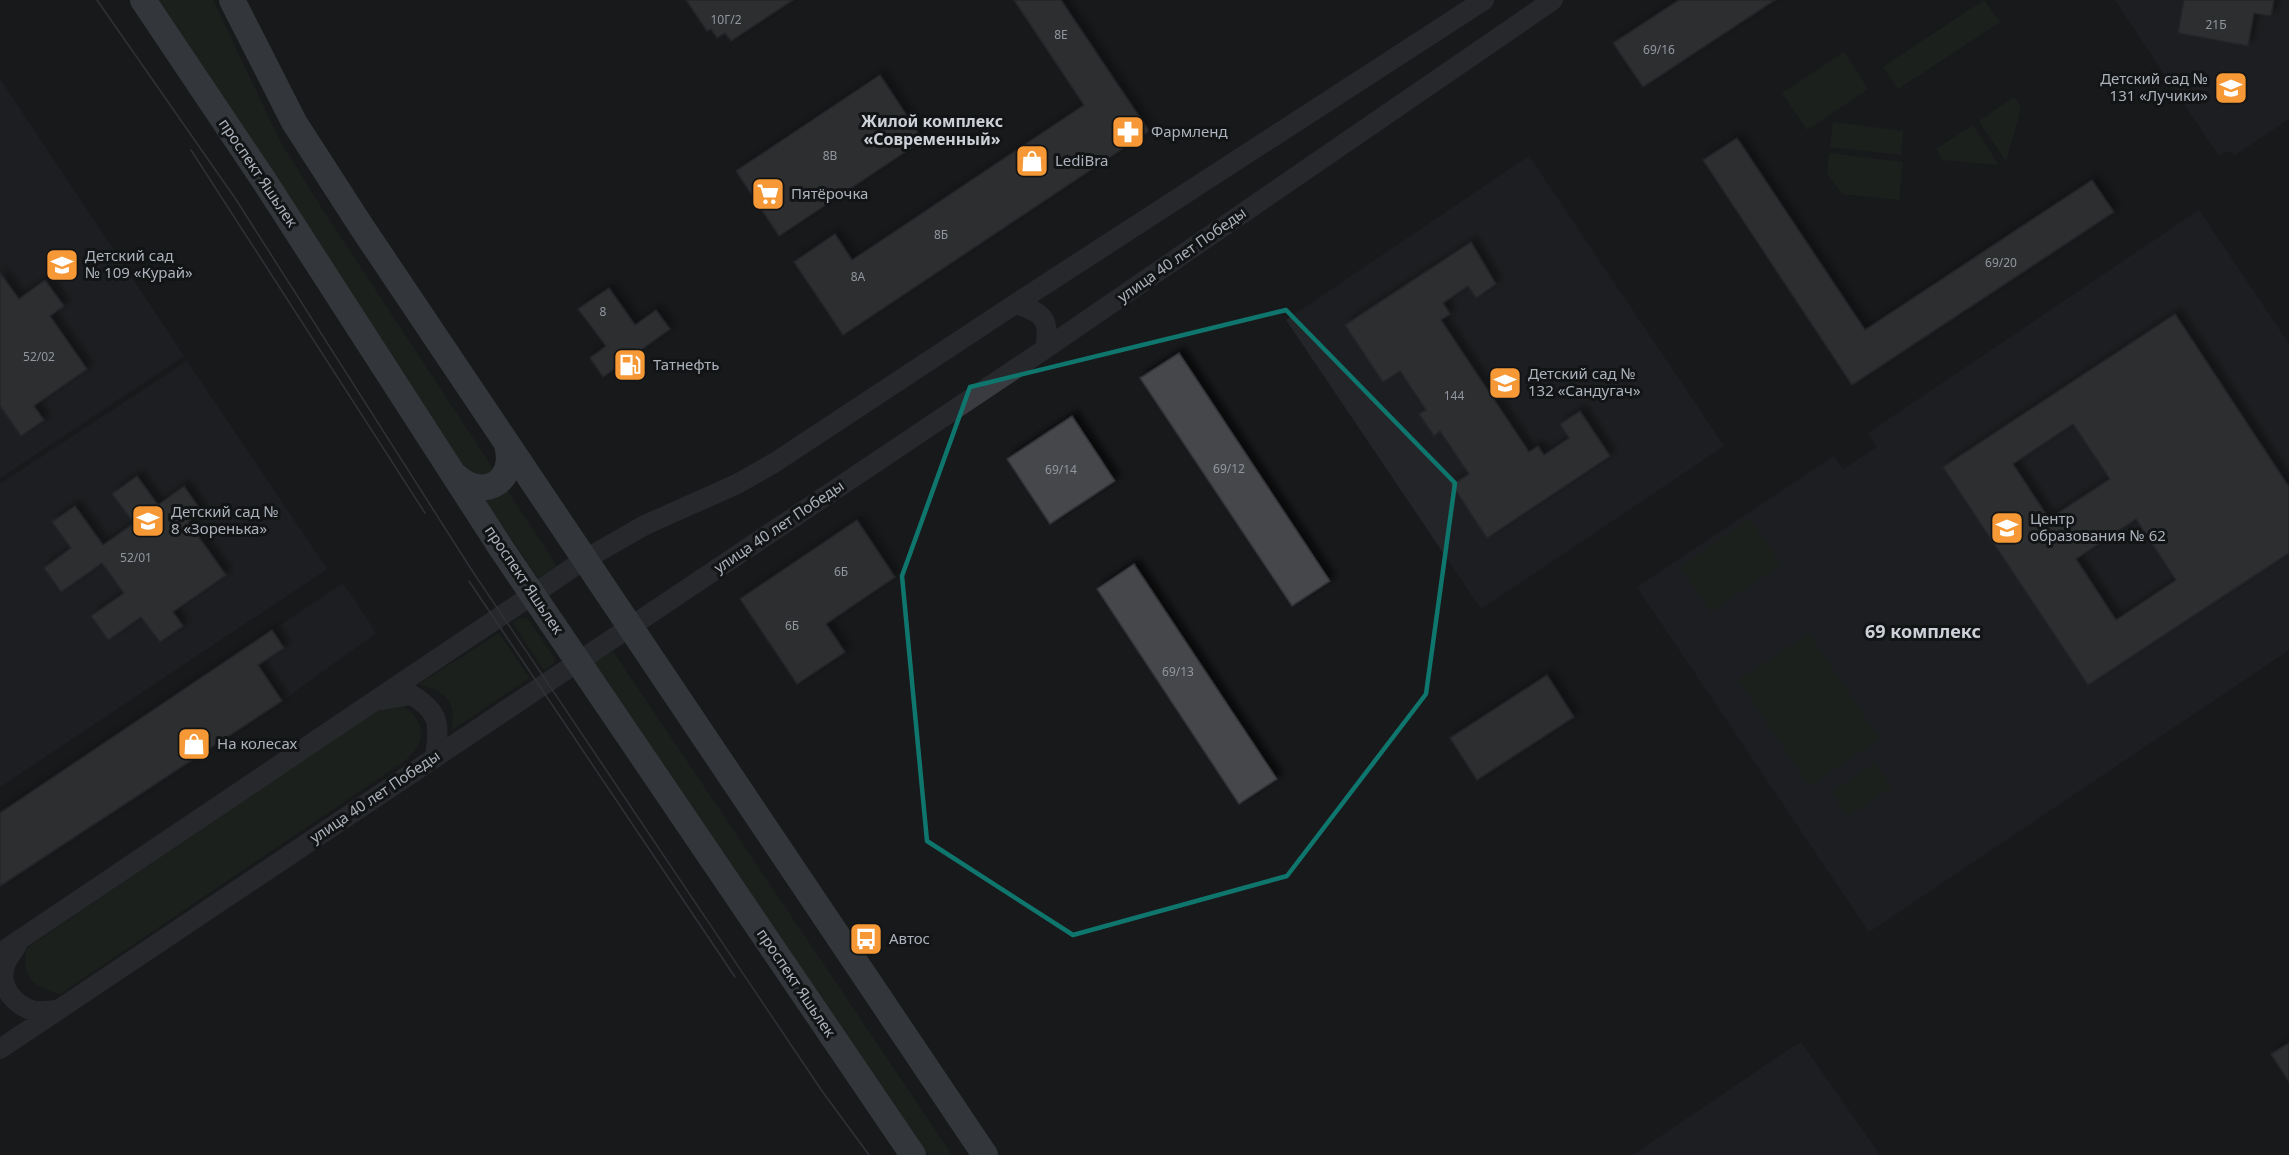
<svg xmlns="http://www.w3.org/2000/svg" width="2289" height="1155" font-family="'Noto Sans',sans-serif">
	<style>
		.built { fill: #242528 }
		.green { fill: #202920 }
		.building { fill: #45474b; stroke: #323337; stroke-width: 1.5; fill-rule: evenodd; filter: url(#shadow) }
		.lines { fill: none; stroke-linecap: round; stroke-linejoin: round }
		.minor { stroke: #393b40; stroke-width: 20 }
		.major { stroke: #55595f; stroke-width: 26 }
		.tram { stroke: #4c5055; stroke-width: 1.5 }
		.marked { fill: none; stroke: #0f766e; stroke-width: 4.5; stroke-linejoin: round }
		.labels { text-anchor: middle; stroke-width: 6; stroke-linejoin: round; paint-order: stroke }
		.number-label { font-size: 12px; fill: #92979f }
		.poi-label { font-size: 15px; fill: #abb2bb; stroke: #131416; text-anchor: start }
		.street-label { font-size: 15px; fill: #abb2bb; stroke: #131416 }
		.neighbourhood-label { font-size: 16px; font-weight: bold; fill: #ccd0d7; stroke: #131416 }
		.quarter-label { font-size: 18px; font-weight: bold; fill: #ccd0d7; stroke: #131416 }
	</style>
	<defs>
		<filter id="shadow"><feDropShadow dx="5.5" dy="-5.5" stdDeviation="3" flood-color="#0009"/></filter>
	</defs>
	<rect width="100%" height="100%" fill="#18191b"/>
	<path class="built" d="M2115 0H2289V119L2235 155 2227 151 2219 156Z
		M0 79 184 356 0 478Z
		M1529 156 1724 446 1481 609 1286 320Z
		M2199 210 2289 344V650L1869 932 1637 587 1834 456 1843 469 1848 466 1877 447 1868 433Z
		M187 361 327 569 0 787V484Z
		M343 583 376 633 282 701 0 886V813Z
		M1801 1042 1880 1155H1633L1788 1050Z"/>
	<path class="green" d="M149 0H213L280 141 321 207 557 566 538 578Z
		M1984 0 2000 22 1898 89 1883 67Z
		M1844 52 1868 89 1807 130 1782 93Z
		M2014 97 2021 108 2006 161 1979 121Z
		M1833 122 1903 131 1901 155 1830 147Z
		M1973 125 1999 165 1943 160 1936 149Z
		M1829 153 1903 162 1899 200 1842 194 1827 173Z
		M1750 519 1781 565 1711 612 1680 567Z
		M520 618H527L555 659 553 664 544 670 513 623Z
		M499 633 529 678 452 730C456 700 447 692 419 684Z
		M1809 633 1880 739 1809 786 1738 680Z
		M612 650 952 1155H928L592 663Z
		M402 705C426 721 427 740 407 759L60 994C32 986 22 979 26 949L364 717 385 706Z
		M1875 763 1892 787 1848 817 1831 792Z"/>
	<path class="building" d="M686 0H793L731 41 725 33 717 38 711 29 707 31Z
		M1014 0H1061L1149 131 843 335 794 262 835 234 852 260 1084 105Z
		M1679 0H1775L1643 87 1613 43Z
		M2184 0H2274L2271 16 2254 13 2248 46 2178 33Z
		M880 75 923 140 779 236 736 171Z
		M1737 138 1865 330 2092 180 2114 212 1852 385 1703 160Z
		M1471 242 1496 284 1476 298 1468 286 1443 303 1450 314 1441 320 1529 452 1538 446 1544 455 1569 438 1560 424 1580 411 1610 456 1487 538 1452 485 1469 474 1440 431 1434 436 1419 414 1426 410 1400 371 1383 382 1345 325Z
		M0 273 19 299 45 280 64 306 50 316 87 369 34 406 44 420 21 436 0 406Z
		M609 288 635 325 656 310 670 329 603 377 590 358 606 346 578 309Z
		M2175 314 2289 487V553L2088 685 1943 467ZM2073 424 2110 479 2049 519 2013 464ZM2136 519 2176 580 2116 620 2076 559Z
		M1179 353 1330 581 1292 606 1140 378Z
		M1072 416 1115 481 1050 524 1007 459Z
		M137 476 158 505 184 486 202 512 188 522 226 575 173 612 183 626 160 642 141 617 108 640 91 616 124 593 102 563 61 592 44 568 71 548 52 522 75 506 103 545 134 523 112 494Z
		M857 520 895 577 826 624 845 652 797 684 740 599Z
		M1134 564 1277 779 1239 804 1097 589Z
		M272 630 284 648 258 665 282 701 0 886V813Z
		M1547 675 1574 717 1477 780 1450 738Z
		M2289 1043V1082L2271 1054Z"/>
	<g class="lines">
		<path class="minor" d="M1015 304C1043 312 1051 319 1045 349
			M381 700 412 695C442 714 439 725 435 757
			M17 945C13 952 5 961 4 969 0 989 16 1006 34 1011 41 1012 51 1010 58 1010
			M0 953 584 560 645 525 737 484 774 463 1015 304 1484 0
			M0 1049 1045 349 1553 0"/>
		<path class="major" d="M143 0 263 179 501 548 913 1155
			M232 0 294 122 361 226 985 1155
			M457 477C484 501 517 481 507 445"/>
		<path class="tram" d="M97 0 235 198 471 569 822 1091 869 1155
			M191 150 425 513
			M469 581 735 977"/>
	</g>
	<path d="M0 0H2289V1155H0ZM1286 310 1455 483 1426 694 1287 876 1073 935 927 841 902 576 970 387Z" fill="#18191b" fill-opacity=".55" fill-rule="evenodd"/>
	<path class="marked" d="M1286 310 1455 483 1426 694 1287 876 1073 935 927 841 902 576 970 387Z"/>
	<defs>
		<g id="school-square" transform="scale(1.725)"><rect x="-9" y="-9" width="18" height="18" rx="4" fill="#f69835" stroke="#131416"/><path d="M0-5L7-2L0 1L-7-2ZM-4 1L0 2.5L4 1V4Q0 6-4 4Z" fill="#fff"/></g>
		<g id="pharmacy-square" transform="scale(1.725)"><rect x="-9" y="-9" width="18" height="18" rx="4" fill="#f69835" stroke="#131416"/><path d="M-2-6h4v4h4v4h-4v4h-4v-4h-4v-4h4Z" fill="#fff"/></g>
		<g id="shop-square" transform="scale(1.725)"><rect x="-9" y="-9" width="18" height="18" rx="4" fill="#f69835" stroke="#131416"/><path d="M-5-2.5h2.3a2.7 3.5 0 0 1 5.4 0H5L5.5 6h-11ZM-1.5-2.5h3a1.5 2.3 0 0 0-3 0Z" fill="#fff"/></g>
		<g id="supermarket-square" transform="scale(1.725)"><rect x="-9" y="-9" width="18" height="18" rx="4" fill="#f69835" stroke="#131416"/><path d="M-6-5.5h2.5l.6 2H6L4.5 2H-2.5L-4.4-4H-6ZM-1.5 3.2a1.3 1.3 0 1 0 .1 0ZM3 3.2a1.3 1.3 0 1 0 .1 0Z" fill="#fff"/></g>
		<g id="fuel-square" transform="scale(1.725)"><rect x="-9" y="-9" width="18" height="18" rx="4" fill="#f69835" stroke="#131416"/><path d="M-5.5-6h7V0h2V4h1.3V-2.5L3-4.5l.8-.8L6-3V5H2.5V1h-1V6h-7ZM-4.2-4.7v3.2H.2V-4.7Z" fill="#fff"/></g>
		<g id="bus-square" transform="scale(1.725)"><rect x="-9" y="-9" width="18" height="18" rx="4" fill="#f69835" stroke="#131416"/><path d="M-5-6H5V4H4V6H2V4H-2V6H-4V4H-5ZM-3.5-4V0h7V-4ZM-3.5 1.2v1.5H-2V1.2ZM2 1.2v1.5H3.5V1.2Z" fill="#fff"/></g>
	</defs>
	<g fill-rule="evenodd">
		<use href="#school-square" x="2231" y="88"/>
		<use href="#pharmacy-square" x="1128" y="132"/>
		<use href="#shop-square" x="1032" y="161"/>
		<use href="#supermarket-square" x="768" y="194"/>
		<use href="#school-square" x="62" y="265"/>
		<use href="#fuel-square" x="630" y="365"/>
		<use href="#school-square" x="1505" y="383"/>
		<use href="#school-square" x="148" y="521"/>
		<use href="#school-square" x="2007" y="528"/>
		<use href="#shop-square" x="194" y="744"/>
		<use href="#bus-square" x="866" y="939"/>
	</g>
	<g class="labels">
		<g class="number-label">
			<text x="726" y="24">10Г/2</text>
			<text x="2216" y="29">21Б</text>
			<text x="1061" y="39">8Е</text>
			<text x="1659" y="54">69/16</text>
			<text x="830" y="160">8В</text>
			<text x="941" y="239">8Б</text>
			<text x="2001" y="267">69/20</text>
			<text x="858" y="281">8А</text>
			<text x="603" y="316">8</text>
			<text x="39" y="361">52/02</text>
			<text x="1454" y="400">144</text>
			<text x="1229" y="473">69/12</text>
			<text x="1061" y="474">69/14</text>
			<text x="136" y="562">52/01</text>
			<text x="841" y="576">6Б</text>
			<text x="792" y="630">6Б</text>
			<text x="1178" y="676">69/13</text>
		</g>
		<g class="poi-label">
			<text x="2208" y="84" text-anchor="end">Детский сад №<tspan x="2208" dy="17">131 «Лучики»</tspan></text>
			<text x="1151" y="137">Фармленд</text>
			<text x="1055" y="166">LediBra</text>
			<text x="791" y="199">Пятёрочка</text>
			<text x="85" y="261">Детский сад<tspan x="85" dy="17">№ 109 «Курай»</tspan></text>
			<text x="653" y="370">Татнефть</text>
			<text x="1528" y="379">Детский сад №<tspan x="1528" dy="17">132 «Сандугач»</tspan></text>
			<text x="171" y="517">Детский сад №<tspan x="171" dy="17">8 «Зоренька»</tspan></text>
			<text x="2030" y="524">Центр<tspan x="2030" dy="17">образования № 62</tspan></text>
			<text x="217" y="749">На колесах</text>
			<text x="889" y="944">Автос</text>
		</g>
		<g class="street-label">
			<text transform="translate(258 173) rotate(56)" y="5">проспект Яшьлек</text>
			<text transform="translate(1182 255) rotate(-35)" y="5">улица 40 лет Победы</text>
			<text transform="translate(779 527) rotate(-34)" y="5">улица 40 лет Победы</text>
			<text transform="translate(524 580) rotate(56)" y="5">проспект Яшьлек</text>
			<text transform="translate(375 797) rotate(-34)" y="5">улица 40 лет Победы</text>
			<text transform="translate(796 983) rotate(56)" y="5">проспект Яшьлек</text>
		</g>
		<g class="neighbourhood-label">
			<text x="932" y="127">Жилой комплекс<tspan x="932" dy="18">«Современный»</tspan></text>
		</g>
		<g class="quarter-label">
			<text x="1923" y="638">69 комплекс</text>
		</g>
	</g>
</svg>
